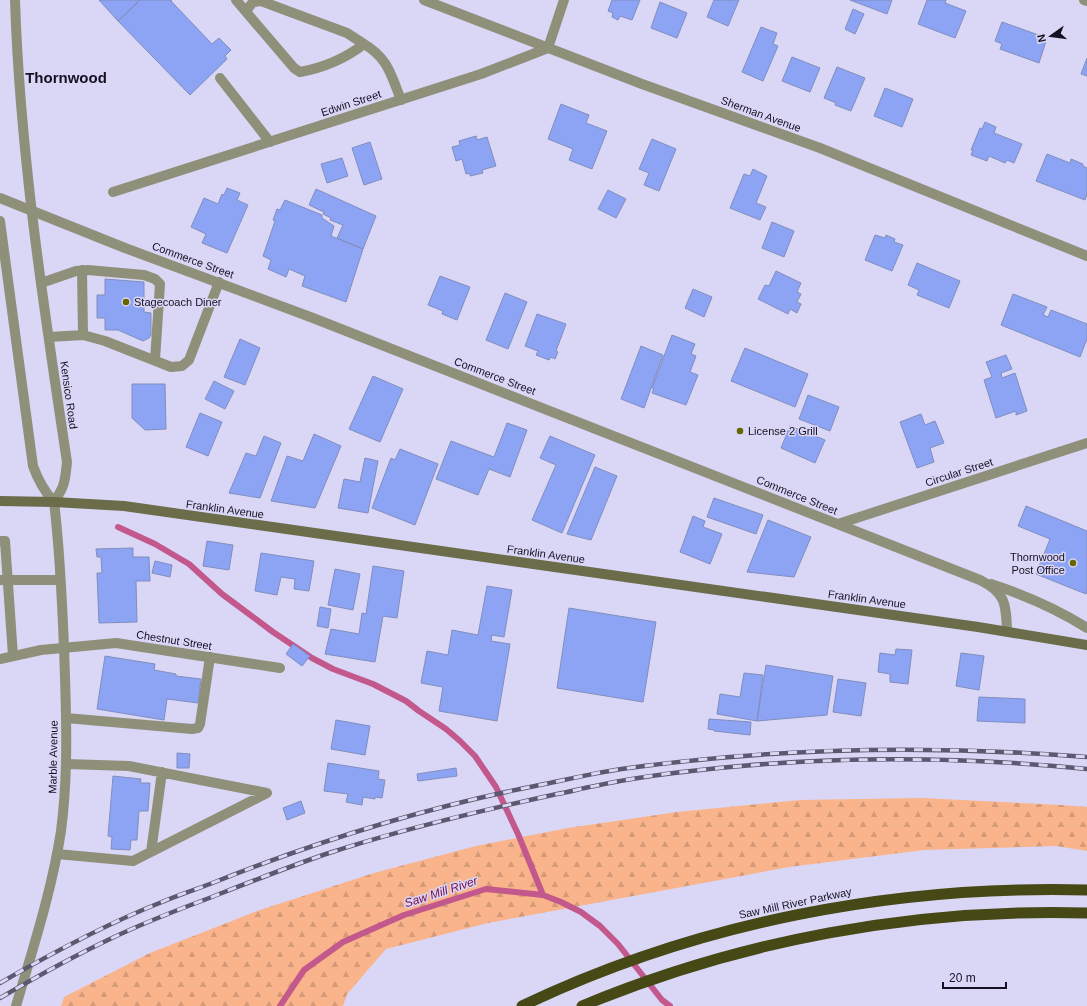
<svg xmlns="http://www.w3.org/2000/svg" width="1087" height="1006" font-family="Arial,sans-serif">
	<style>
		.forest { fill: url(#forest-firs) }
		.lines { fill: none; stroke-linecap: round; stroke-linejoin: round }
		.stream { stroke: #c3588d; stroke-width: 6 }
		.building { fill: #8da3f3; stroke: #808ebe }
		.service { stroke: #8e9079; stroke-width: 10 }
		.minor { stroke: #8e9079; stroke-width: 10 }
		.tertiary { stroke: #8e9079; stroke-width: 10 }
		.secondary { stroke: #6a6c4a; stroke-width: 10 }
		.trunk { stroke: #464816; stroke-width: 11 }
		.rail-casing { stroke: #5c586f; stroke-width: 4.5 }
		.rail { stroke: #dad6f6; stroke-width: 3; stroke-dasharray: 9; stroke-linecap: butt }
		.poi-dot { fill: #636601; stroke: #dad6f6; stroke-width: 1.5 }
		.labels { text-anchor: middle; stroke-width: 3; stroke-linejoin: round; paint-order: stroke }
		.street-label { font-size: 11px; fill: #151123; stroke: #dad6f6 }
		.poi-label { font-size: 11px; fill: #151123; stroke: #dad6f6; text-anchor: start }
		.water-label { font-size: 12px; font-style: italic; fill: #730d49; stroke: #dad6f6 }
		.district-label { font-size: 15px; font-weight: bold; fill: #151123; stroke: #dad6f6 }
	</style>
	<defs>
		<pattern id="forest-firs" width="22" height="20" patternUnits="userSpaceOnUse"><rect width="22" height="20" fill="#fab48b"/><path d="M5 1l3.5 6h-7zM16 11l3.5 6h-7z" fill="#d59a78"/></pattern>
	</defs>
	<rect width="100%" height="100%" fill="#dad6f6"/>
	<path class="forest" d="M921 798 1061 805 1087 807V851L1056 846 924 850 789 867 488 923 386 949 347 994 343 1006H61L64 997 150 953 257 911 374 873 476 846 568 828 677 812 800 800Z"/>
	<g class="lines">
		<path class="stream" d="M118 527 155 544 189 564 222 594 273 632 312 658 333 669 373 684 406 701 419 711 446 729 460 741 475 756 496 787 518 834 543 895
			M280 1006 304 970 343 942 404 915 486 889 543 895 561 902 581 912 600 926 618 944 662 1000 670 1006"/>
	</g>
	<path class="building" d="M99 0H140L118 21Z
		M140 0H172L171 1 212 44 219 38 231 50 225 56 227 59 190 95 118 21Z
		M612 0H640L632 20 620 16 618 20 612 17 613 13 608 11Z
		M714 0H739L728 26 707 17Z
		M850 0H892L887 14Z
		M927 0H946L945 3 966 11 955 38 918 24Z
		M660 2 687 13 677 38 651 28Z
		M853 9 864 14 855 34 845 29Z
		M1002 22 1047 38 1039 63 1000 49 1002 44 995 41Z
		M761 27 777 33 773 44 778 46 763 81 742 72Z
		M792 57 820 68 810 92 782 81Z
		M1087 58V76L1081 74Z
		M837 67 865 78 851 111 835 105 836 103 824 98Z
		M885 88 913 99 902 127 874 116Z
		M561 104 589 115 586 123 607 131 592 169 569 160 573 149 548 139Z
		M985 122 996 127 994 133 1022 144 1014 163 1007 160 1005 163 989 156 987 161 971 155 973 150H971L980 128 982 129Z
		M476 136 477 140 487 137 496 166 482 170 483 173 470 176V173L466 174 462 159 456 161 452 147 460 145 459 141Z
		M652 139 676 149 659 191 644 185 649 173 639 169Z
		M370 142 382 179 364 185 352 148Z
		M1047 154 1070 163 1071 159 1083 164V166L1087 168V194L1085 200 1036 181Z
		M342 158 348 176 327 183 321 164Z
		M753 169 767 176 756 203 766 207 760 220 730 208 744 174 750 176Z
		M227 188 240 193 237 200 248 205 227 253 202 243 206 234 191 227 204 198 218 204 222 194 224 195Z
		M316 189 376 216 363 249 337 238 343 225 330 220 331 218 323 214 324 212 309 205Z
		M608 190 626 199 616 218 598 209Z
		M285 200 322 215V218L334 226 331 236 363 249 346 302 302 286 305 276 289 269 286 277 268 269 271 260 263 256 275 221 273 220 277 209 280 210Z
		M772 222 794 231 784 257 762 248Z
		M875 235 885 238 886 235 895 239 894 242 903 245 892 271 865 260Z
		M917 263 960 281 949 308 917 295 919 290 908 285Z
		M776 271 801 283 797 292 801 294 797 302 801 304 797 313 790 309 788 314 758 299 765 285 769 286Z
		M440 276 470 287 457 320 442 314 443 311 428 305Z
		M105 279 144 282V312L151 313V335L149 338 143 341 118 330H105V318H97V295H105Z
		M693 289 712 297 704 317 685 308Z
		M505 293 527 302 508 349 486 340Z
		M1013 294 1047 307 1043 315 1048 317 1051 310 1087 324V339L1080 357 1001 325Z
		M537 314 566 324 556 351 558 352 555 359 551 357 549 360 536 355 538 351 525 346Z
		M672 335 695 344 691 354 696 356 690 372 698 375 686 405 652 393 654 388H652Z
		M240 339 260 348 245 385 224 377Z
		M641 346 663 355 644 408 621 399Z
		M745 348 808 374 795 407 731 381Z
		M1006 355 1012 369 1001 373 1002 378 1015 373 1027 411 1016 415V411L996 418 984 380 992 377 986 362Z
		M373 376 403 389 380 442 349 429Z
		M214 381 234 391 225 409 205 399Z
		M132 384H165L166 429 145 430 132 418Z
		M808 395 839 407 830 431 799 419Z
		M200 413 222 422 208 456 186 447Z
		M921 414 925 425 935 421 944 443 930 448 934 462 917 468 900 422Z
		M507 423 527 430 510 477 489 469 478 495 436 479 451 441 494 457Z
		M790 426 825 440 815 463 781 448Z
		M314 434 341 446 315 508 271 501 287 456 303 461Z
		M264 436 281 443 260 498 229 493 246 453 256 456Z
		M550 436 595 455 562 533 532 520 556 465 540 458Z
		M400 449 438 464 415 525 372 508 391 458 395 460Z
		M365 458 378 461 368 513 338 508 344 479 360 482Z
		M595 467 617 476 591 540 567 534Z
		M714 498 763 515 756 534 707 517Z
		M1026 506 1087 531V591L1086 594 1036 574 1050 539 1018 526Z
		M693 516 705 521 703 527 722 534 710 564 680 552Z
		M768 520 811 537 794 577 747 572Z
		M207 541 233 545 229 570 203 566Z
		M133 548V557H149L150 581H136L137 622 99 623 97 573H102L101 557H97L96 549Z
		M261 553 314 561 309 591 294 589 295 579 281 577 277 595 255 591Z
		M155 561 172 565 170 577 152 573Z
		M373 566 404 571 397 618 383 616 375 662 325 654 331 629 359 634 362 613 366 614Z
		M335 569 360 574 353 610 328 605Z
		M487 586 512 590 504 637 492 635 491 641 510 644 497 721 439 711 443 687 421 683 427 651 448 655 452 630 478 635Z
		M320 607 331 609 328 628 317 626Z
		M569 608 656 622 643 702 557 688Z
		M293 644 310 656 302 666 286 654Z
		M896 649 912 650 908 684 890 682V674L878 672 880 653 895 655Z
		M961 653 984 656 979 690 956 686Z
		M105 656 155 664 154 670 176 674V676L201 679 198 703 167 699 164 720 97 709Z
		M766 665 833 676 827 715 757 721Z
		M744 673 763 675 757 721 717 714 720 694 740 697Z
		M838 679 866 683 861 716 833 712Z
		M979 697 1025 699V723L977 721Z
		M709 719 751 722 750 735 714 731V730L708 729Z
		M336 720 370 726 365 755 331 749Z
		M177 753 190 754 189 768H177Z
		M328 763 379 771 378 779 385 780 382 798 375 797V799L363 797 362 805 346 802 348 794 324 791Z
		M456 768 457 776 418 781 417 774Z
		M113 776 141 779 140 783H150L148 811H139L137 840H131L130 850 111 849 112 837 108 836Z
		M301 801 305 813 287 820 283 808Z"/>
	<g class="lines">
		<path class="service" d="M236 0 294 68 300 72C322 68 346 58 364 44 388 58 391 75 401 100
			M246 11 253 2 261 1 347 33 364 44
			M220 78 270 142
			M82 270 83 335
			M41 283 76 271 88 270 144 275 155 279 160 284 155 360
			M49 337 83 335 105 341 171 367 182 366 189 360 219 282
			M0 541H5L13 656
			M0 580H60
			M66 718 192 729 198 728 200 724 210 657
			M151 852 162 772
			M57 854 133 861 267 793 129 766 66 764"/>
		<path class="minor" d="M424 0 642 84 820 148 1087 256
			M1084 0 1087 1
			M113 192 481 74 548 48 564 0
			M0 198 125 248 313 318 980 580C1006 593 1006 604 1007 631
			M838 524 1087 443
			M991 584C1025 595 1057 609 1087 628
			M0 659 41 650 116 643 280 668"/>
		<path class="tertiary" d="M15 0C20 155 44 309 67 462 65 481 65 486 54 502
			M0 221 33 466C38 480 44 491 54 502
			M16 1006C33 948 52 890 61 831 69 770 66 708 64 647 62 599 60 550 54 502"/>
		<path class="secondary" d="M0 501 54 502 124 506 978 627 1087 645"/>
		<path class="trunk" d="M522 1006C698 922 893 885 1087 890
			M582 1006C741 940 914 908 1087 913"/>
		<g class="rail-casing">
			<path id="rail" d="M0 983C52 953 106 924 162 902 178 895 194 890 210 884 315 842 423 808 535 786 566 780 597 772 629 768 783 747 932 745 1087 757
				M0 998C36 977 72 957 110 939 141 924 172 912 204 900 245 884 285 868 326 854 402 829 479 811 557 794 570 792 582 788 595 786 636 777 678 772 719 768 840 756 966 757 1087 769"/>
		</g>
		<use href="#rail" class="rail"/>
	</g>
	<g class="poi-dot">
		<circle cx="126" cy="302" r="4"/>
		<circle cx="740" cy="431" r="4"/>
		<circle cx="1073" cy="563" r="4"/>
	</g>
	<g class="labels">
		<g class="street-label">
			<text transform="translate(351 103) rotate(-18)" y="4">Edwin Street</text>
			<text transform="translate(761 114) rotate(20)" y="4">Sherman Avenue</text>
			<text transform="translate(193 260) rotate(20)" y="4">Commerce Street</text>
			<text transform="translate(495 376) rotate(21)" y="4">Commerce Street</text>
			<text transform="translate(69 395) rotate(82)" y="4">Kensico Road</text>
			<text transform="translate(959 472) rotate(-18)" y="4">Circular Street</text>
			<text transform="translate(797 495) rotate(22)" y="4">Commerce Street</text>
			<text transform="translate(225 509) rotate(8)" y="4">Franklin Avenue</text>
			<text transform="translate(546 554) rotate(8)" y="4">Franklin Avenue</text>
			<text transform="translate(867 599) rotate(8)" y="4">Franklin Avenue</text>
			<text transform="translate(174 640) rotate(9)" y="4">Chestnut Street</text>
			<text transform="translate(53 757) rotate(-89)" y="4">Marble Avenue</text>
			<text transform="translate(795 903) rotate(-12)" y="4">Saw Mill River Parkway</text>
		</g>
		<g class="poi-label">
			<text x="134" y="306">Stagecoach Diner</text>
			<text x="748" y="435">License 2 Grill</text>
			<text x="1065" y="561" text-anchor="end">Thornwood<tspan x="1065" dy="13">Post Office</tspan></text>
		</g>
		<g class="water-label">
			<text transform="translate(441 892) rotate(-18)" y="4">Saw Mill River</text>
		</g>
		<g class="district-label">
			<text x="66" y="83">Thornwood</text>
		</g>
	</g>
	<g transform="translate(1051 36) rotate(256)" stroke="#dad6f6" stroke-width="3" paint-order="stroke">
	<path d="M0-3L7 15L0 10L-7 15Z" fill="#151123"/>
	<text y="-6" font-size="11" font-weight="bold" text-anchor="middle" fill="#151123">N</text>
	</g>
	<path d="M943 982v6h63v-6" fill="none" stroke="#151123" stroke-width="2"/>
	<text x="949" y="982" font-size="12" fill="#151123" stroke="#dad6f6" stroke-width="3" paint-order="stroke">20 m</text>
</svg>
